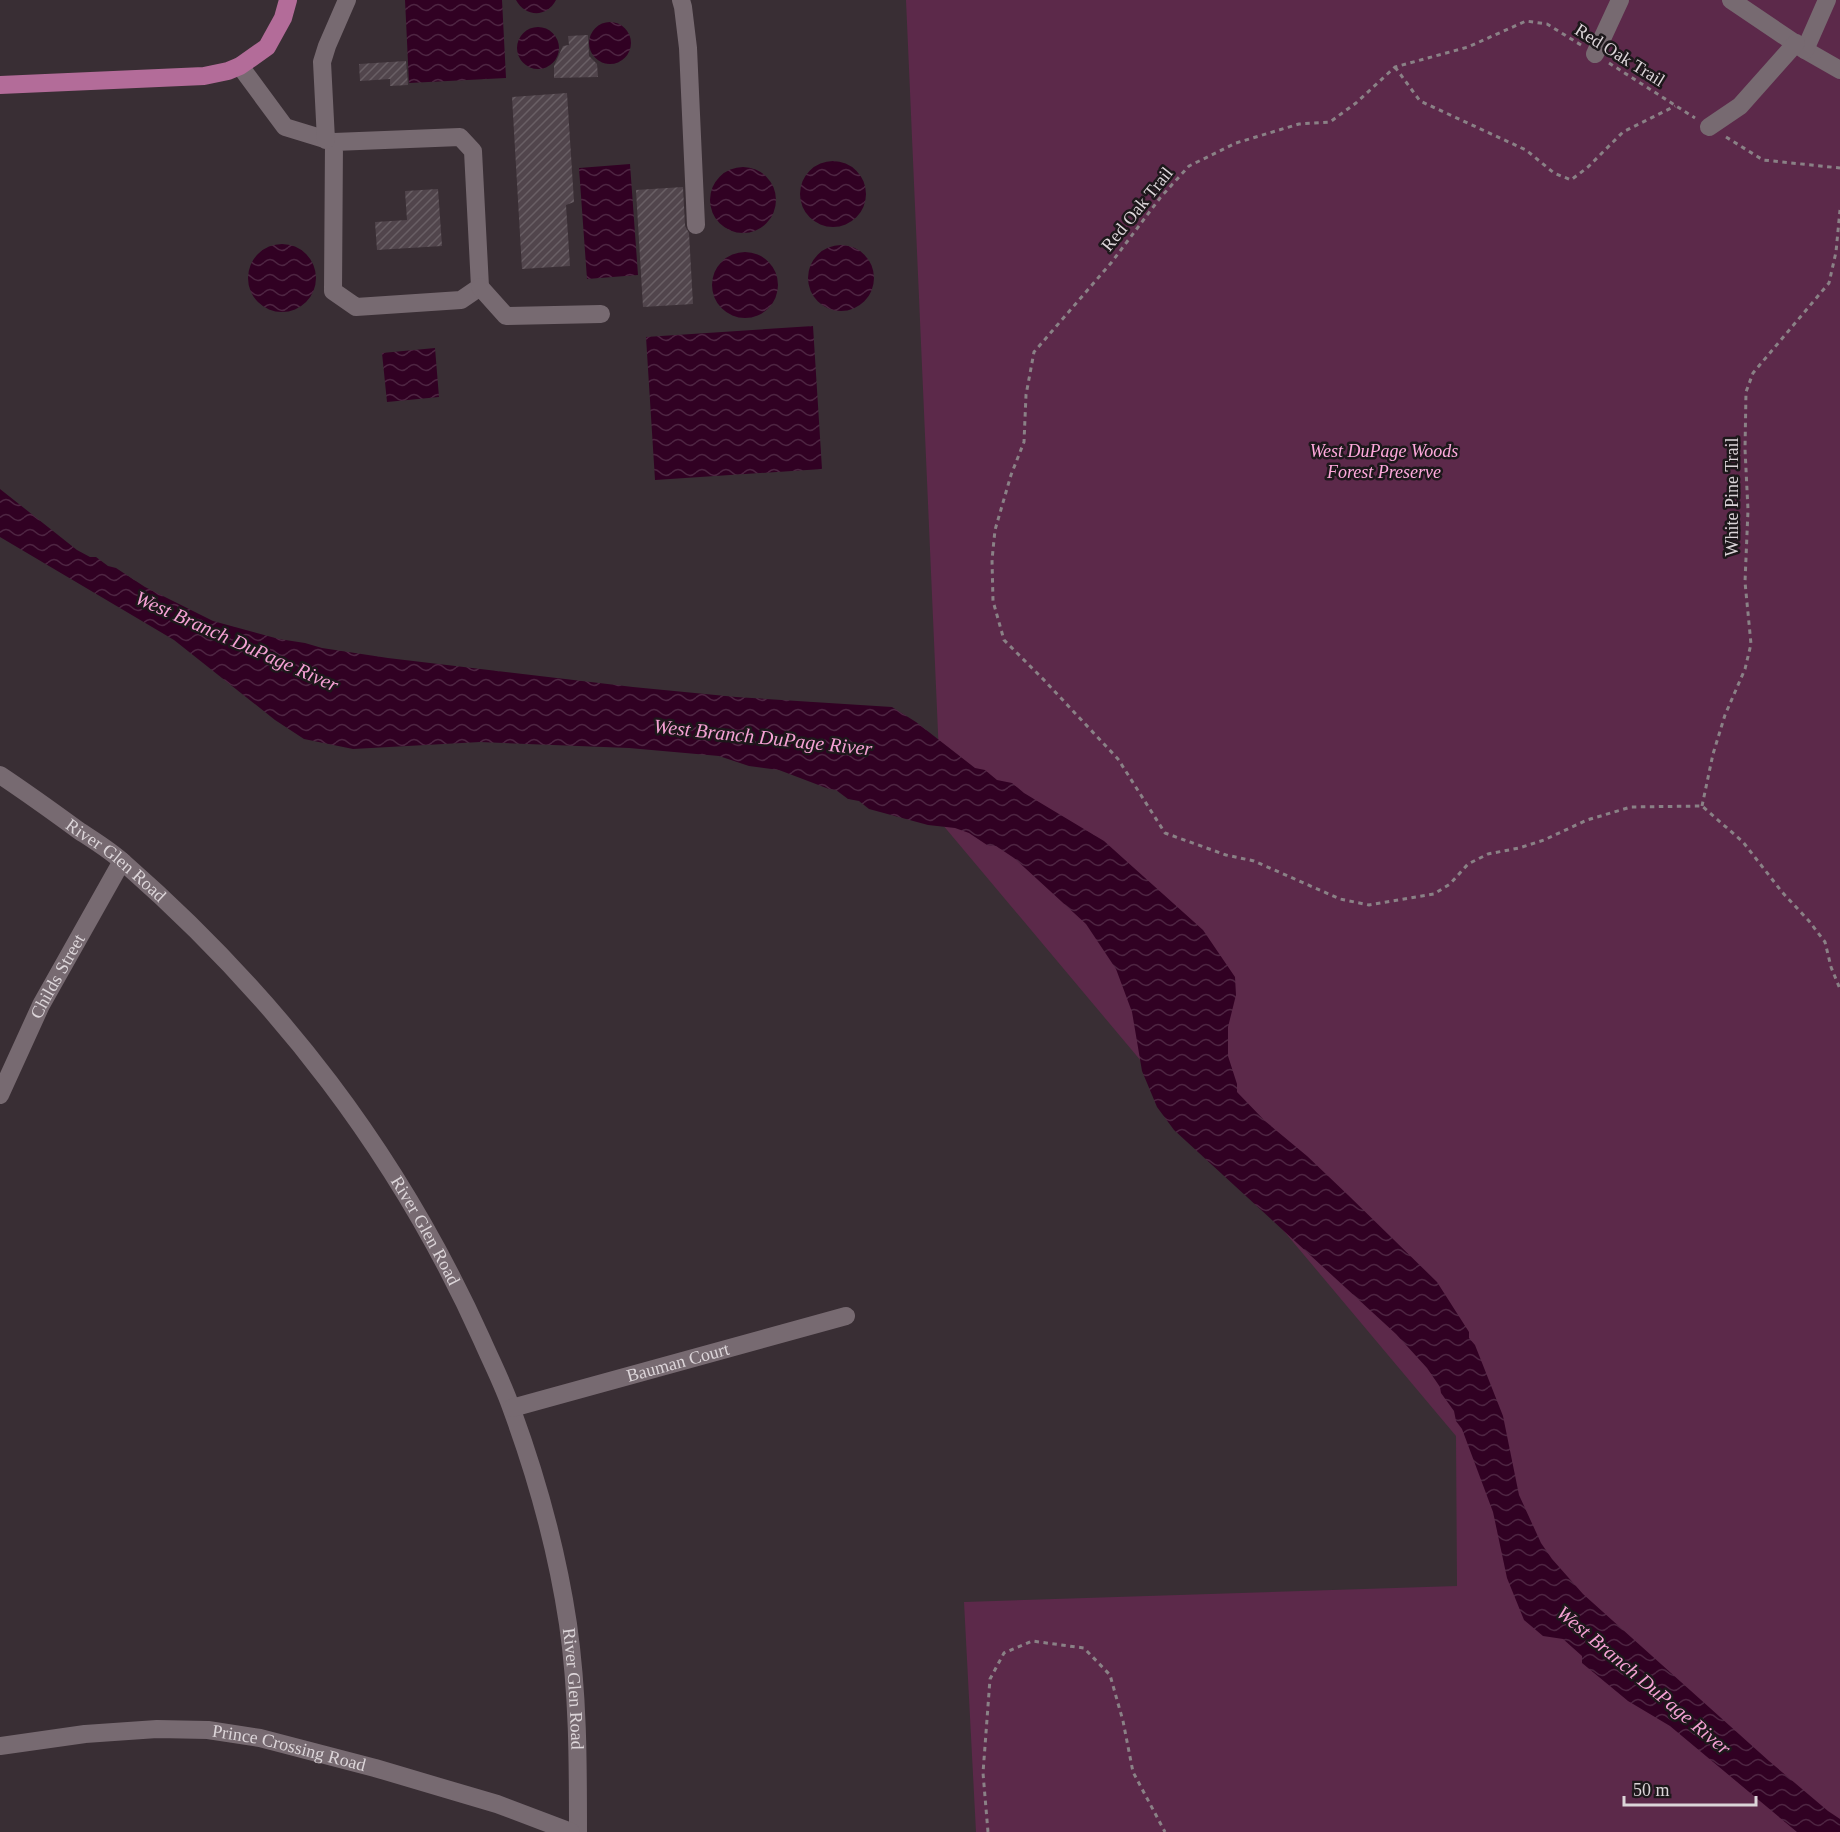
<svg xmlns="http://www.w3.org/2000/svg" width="1840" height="1832" font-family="'Times New Roman',serif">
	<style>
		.green { fill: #5c294a }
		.water { fill: url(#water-waves) }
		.building { fill: url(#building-hatch) }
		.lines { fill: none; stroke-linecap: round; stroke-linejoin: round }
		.path { stroke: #8a8186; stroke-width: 3; stroke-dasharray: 4.5 4.5; stroke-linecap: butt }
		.minor { stroke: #776a71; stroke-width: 18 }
		.major { stroke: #b36c99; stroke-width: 18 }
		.labels { text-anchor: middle; stroke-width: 5; stroke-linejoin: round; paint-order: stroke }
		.street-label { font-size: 18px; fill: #dcd5d9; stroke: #1d181b }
		.park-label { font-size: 18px; font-style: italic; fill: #fea9dc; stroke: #1d181b }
		.water-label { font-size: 20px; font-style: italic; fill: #f5a1d4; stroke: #1d181b }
	</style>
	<defs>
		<pattern id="water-waves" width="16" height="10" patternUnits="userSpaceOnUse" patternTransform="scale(1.5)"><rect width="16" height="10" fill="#310123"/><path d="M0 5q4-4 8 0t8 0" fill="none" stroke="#4e2542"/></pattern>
		<pattern id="building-hatch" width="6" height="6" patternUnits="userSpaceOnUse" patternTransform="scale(1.5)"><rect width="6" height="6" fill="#51454c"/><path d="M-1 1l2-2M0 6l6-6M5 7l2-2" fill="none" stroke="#695f65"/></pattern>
	</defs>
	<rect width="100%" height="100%" fill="#392e34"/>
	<path class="green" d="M906 0H1840V1832H976L964 1602 1457 1586 1456 1436 942 824Z"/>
	<path class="water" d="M405 0H502L506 78 409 83Z
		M516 0H556C547 18 525 17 516 0Z
		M589 43a21 21 0 1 1 42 0a21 21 0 1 1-42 0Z
		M517 48a21 21 0 1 1 42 0a21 21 0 1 1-42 0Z
		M800 194a33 33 0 1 1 66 0a33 33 0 1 1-66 0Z
		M630 164 638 275 587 279 579 168Z
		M710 200a33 33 0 1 1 66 0a33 33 0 1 1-66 0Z
		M248 278a34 34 0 1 1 68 0a34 34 0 1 1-68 0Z
		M808 278a33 33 0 1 1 66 0a33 33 0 1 1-66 0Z
		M712 285a33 33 0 1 1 66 0a33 33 0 1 1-66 0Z
		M813 326 822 469 655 480 646 337Z
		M435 348 439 397 387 402 382 353Z
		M0 489 77 550 90 557H96L108 566 116 568 145 587 213 621 279 639 305 643 322 648 388 658 633 687 736 697 892 707 916 722 975 768 985 770 997 780 1012 783 1024 793 1104 841 1203 930 1235 977 1236 995 1228 1027V1056L1237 1084V1092L1265 1121 1307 1156 1348 1195 1437 1282 1469 1332V1338L1475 1345 1503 1416 1519 1495 1541 1543 1552 1559 1583 1594 1769 1761 1828 1811 1840 1819V1832H1797L1670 1726 1628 1701 1582 1663V1656L1563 1639 1543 1636 1524 1620 1507 1578 1493 1512 1462 1429 1456 1421 1454 1411 1441 1393 1440 1387 1427 1368 1396 1334 1174 1130 1157 1107 1142 1071 1132 1012 1116 969 1086 924 1014 858 996 846 987 845 969 833 955 828 928 825 869 809 859 801 848 799 836 790 829 789 779 770 749 766 719 756 629 748 480 742 353 749 304 739 275 720 174 640 0 537Z"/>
	<path class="building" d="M588 35 589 56 597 64 598 77 554 78V66L563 46 569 45 568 36Z
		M406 61 408 85 390 86V79L360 81 359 64Z
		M567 93 574 202 566 205 570 266 522 269 512 97Z
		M683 187 685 226 689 233 693 304 643 307 636 190Z
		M438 189 442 246 377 250 375 222 407 220 405 191Z"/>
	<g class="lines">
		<path class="path" d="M1581 45 1547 24 1526 21 1468 47 1395 67 1356 103 1330 122 1299 124 1236 143 1189 166 1160 198 1111 263 1034 352 1026 395 1024 442 1011 475 995 530 992 560 993 601 1004 640 1044 680 1118 759 1165 833 1226 855 1254 861 1340 899 1369 905 1434 894 1450 884 1468 864 1488 854 1519 848 1544 840 1587 820 1631 807 1702 806 1743 842 1782 892 1809 921 1825 942 1831 967 1840 989
			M1609 63 1695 118
			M1395 67 1420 101 1526 150 1554 173 1571 180 1588 167 1623 132 1675 106
			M1726 137 1763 160 1840 168
			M1702 806 1713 754 1725 715 1745 669 1751 644 1745 582 1748 510 1745 449 1746 392 1753 373 1829 283 1836 252 1840 210
			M988 1832 983 1773 990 1679 1004 1653 1032 1641 1084 1648 1110 1675 1123 1721 1133 1772 1165 1832"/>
		<g class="minor">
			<path d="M681 0 683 7 688 48 696 225"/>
			<path d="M1731 0 1805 50 1840 70"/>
			<path d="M1805 50 1827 0"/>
			<path d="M1595 54 1620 0"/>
			<path d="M240 66 285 127 334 142 333 291 356 307 461 300 480 287 473 151 460 137 334 142"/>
			<path d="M1709 127 1740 106 1796 43"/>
			<path d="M326 140 322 62 327 46 347 0"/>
			<path d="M480 287 506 316 601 314"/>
			<path id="s1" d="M0 775C27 793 52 811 78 830 93 840 110 850 124 863 278 998 398 1153 482 1340 492 1363 504 1386 512 1410 537 1478 557 1551 568 1624 578 1694 578 1761 578 1832"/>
			<path id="s2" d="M0 1095 41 1005 122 861"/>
			<path id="s3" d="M512 1408 846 1316"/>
			<path id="s4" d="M0 1746 85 1734 157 1729 208 1730 260 1738 375 1768 497 1804 571 1832"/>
		</g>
		<path class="major" d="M0 85 204 76 228 71 240 66 267 47 283 18 288 0"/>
	</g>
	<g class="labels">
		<g class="street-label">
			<text transform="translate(1620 55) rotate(32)" y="6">Red Oak Trail</text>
			<text transform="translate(1137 209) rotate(-51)" y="6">Red Oak Trail</text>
			<text transform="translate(1732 497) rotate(-90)" y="6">White Pine Trail</text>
			<text dy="6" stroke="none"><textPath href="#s1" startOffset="144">River Glen Road</textPath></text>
			<text dy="6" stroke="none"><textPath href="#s2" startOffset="132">Childs Street</textPath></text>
			<text dy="6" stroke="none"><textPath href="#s1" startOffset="630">River Glen Road</textPath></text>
			<text dy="6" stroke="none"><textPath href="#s3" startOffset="172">Bauman Court</textPath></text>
			<text dy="6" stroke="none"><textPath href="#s1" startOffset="1116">River Glen Road</textPath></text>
			<text dy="6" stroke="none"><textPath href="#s4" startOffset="292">Prince Crossing Road</textPath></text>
		</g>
		<g class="park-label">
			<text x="1384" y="457">West DuPage Woods<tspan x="1384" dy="21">Forest Preserve</tspan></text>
		</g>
		<g class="water-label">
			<text transform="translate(237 641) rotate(24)" y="7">West Branch DuPage River</text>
			<text transform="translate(763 737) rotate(6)" y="7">West Branch DuPage River</text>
			<text transform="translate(1644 1680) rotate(40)" y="7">West Branch DuPage River</text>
		</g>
	</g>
	<path d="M1624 1796v9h132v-9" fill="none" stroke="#dcd5d9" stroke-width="3"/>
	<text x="1633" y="1796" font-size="18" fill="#dcd5d9" stroke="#1d181b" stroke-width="4.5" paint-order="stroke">50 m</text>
</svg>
